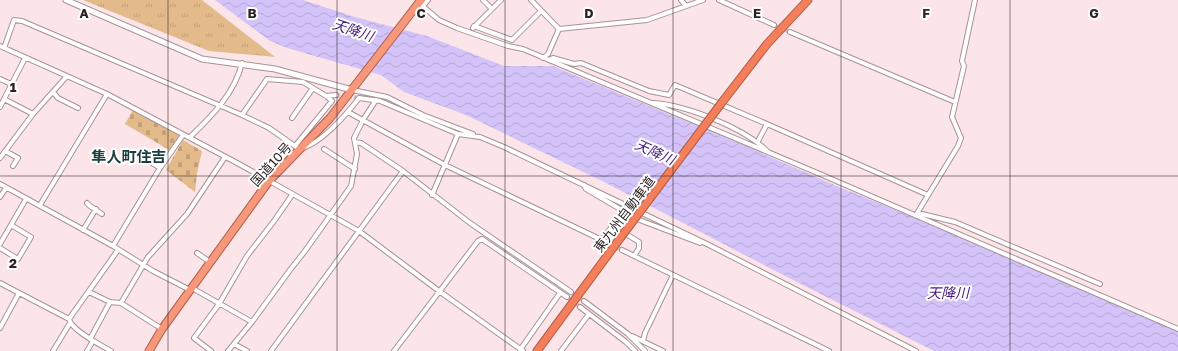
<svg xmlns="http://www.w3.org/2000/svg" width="1178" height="351" font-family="'Golos Text','Noto Sans JP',sans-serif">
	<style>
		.cemetery { fill: url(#cemetery-stones) }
		.park { fill: url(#park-tufts) }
		.water { fill: url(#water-waves) }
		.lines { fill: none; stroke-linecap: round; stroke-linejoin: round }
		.minor-tunnel { stroke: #d3bec2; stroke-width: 4; stroke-dasharray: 4 2; stroke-linecap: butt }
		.minor-casing { stroke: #ab9196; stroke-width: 6 }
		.tertiary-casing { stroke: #ab9196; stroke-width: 7 }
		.trunk-casing { stroke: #af5e48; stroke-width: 9 }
		.motorway-casing { stroke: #af5e48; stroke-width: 9 }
		.minor { stroke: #fff; stroke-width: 4 }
		.tertiary { stroke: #fff; stroke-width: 5 }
		.trunk { stroke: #f7987c; stroke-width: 7 }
		.motorway { stroke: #f57e5b; stroke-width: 7 }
		.motorway-bridge-casing { stroke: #af5e48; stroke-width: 9; stroke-linecap: butt }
		.motorway-bridge { stroke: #f57e5b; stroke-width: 7 }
		.grid { fill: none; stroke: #2d2325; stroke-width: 1; stroke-opacity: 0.55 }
		.labels { text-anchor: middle; stroke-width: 4; stroke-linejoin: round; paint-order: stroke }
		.street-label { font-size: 13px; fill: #2d2325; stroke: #fff }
		.water-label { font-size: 14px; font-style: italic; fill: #44187b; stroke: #fff }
		.quarter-label { font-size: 15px; font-weight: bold; fill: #1c3e3f; stroke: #fff }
		.grid-label { font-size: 13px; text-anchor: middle; font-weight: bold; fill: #2d2325; stroke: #fff; stroke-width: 4; stroke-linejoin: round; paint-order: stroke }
	</style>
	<defs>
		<pattern id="cemetery-stones" width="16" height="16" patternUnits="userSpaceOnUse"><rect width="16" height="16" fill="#e3ba8a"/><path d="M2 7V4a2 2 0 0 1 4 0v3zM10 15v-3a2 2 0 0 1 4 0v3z" fill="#c3a077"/></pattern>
		<pattern id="park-tufts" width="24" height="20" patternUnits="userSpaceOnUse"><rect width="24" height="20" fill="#e3ba8a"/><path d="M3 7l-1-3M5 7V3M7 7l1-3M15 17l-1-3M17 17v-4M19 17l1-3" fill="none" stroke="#c3a077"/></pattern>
		<pattern id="water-waves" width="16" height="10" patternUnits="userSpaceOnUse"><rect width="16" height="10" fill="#d3c3f8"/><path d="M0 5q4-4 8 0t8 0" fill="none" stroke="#b5a7d4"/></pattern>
	</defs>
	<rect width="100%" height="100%" fill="#fce5e9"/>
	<path class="cemetery" d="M133 110 180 136 171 151 125 124Z
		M183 140 202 151 197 173 195 192 166 170Z"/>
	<path class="park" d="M83 0H202L275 57 209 51Z"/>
	<path class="water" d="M215 0H303L355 17 427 36 504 66H553L748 147 839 187 977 243 1178 330V351H934L789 278 604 182 466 115 404 92 381 75 287 48 270 41Z"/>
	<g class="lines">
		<path class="minor-tunnel" d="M774 25 790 32
			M336 95 359 98
			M606 242 622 250
			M571 292 584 301
			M567 297 580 307"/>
		<g class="minor-casing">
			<path id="minor" d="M483 0 492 9
				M531 0 559 29
				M681 0 686 6
				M719 0 774 25
				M419 3 439 20 457 28 508 46 523 49 820 174 1178 329
				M423 6 428 0
				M474 26 512 40 541 11
				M473 28 501 0
				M790 32 955 102
				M0 46 107 94 239 164 359 231 439 291 523 351
				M4 48 14 20 22 21 242 115 269 128 299 149C320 145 346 115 359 98L380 101 458 134 480 137 504 147 707 244 916 351
				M543 58 548 54 559 29 647 20 703 0
				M549 60 553 58 574 64 581 63 649 91 669 95 675 85 767 124 928 195
				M0 79 11 84
				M352 90 387 97 423 115 473 134
				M53 92 58 98 78 108
				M4 99 33 114
				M653 103C686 105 745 128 768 152
				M0 107 25 58
				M348 112 445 165 606 242
				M242 115 267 79 303 82 326 96 336 95
				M292 118 313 88
				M190 137C211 117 235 93 242 63
				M758 141 767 124
				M355 142 361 143 403 171 470 223 571 292
				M295 146 332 101 326 96
				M324 149 355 169
				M5 151 18 158 13 166
				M0 158 33 114 67 76
				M146 159 160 168
				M0 184 113 246 153 271 190 290
				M584 185 586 189 637 219 700 243
				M432 195 458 134
				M0 197 6 188
				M87 203 90 206 102 214
				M40 205 107 94
				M916 215 958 146 961 138 952 117 964 66 962 61 975 0
				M917 215 922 214 955 222 1100 284
				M83 230 96 209
				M602 239 611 228 626 234 639 242V248L634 256
				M0 244 26 199
				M113 246 160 168 183 135
				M0 248 18 259 31 237 11 225
				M622 250 829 351
				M197 253 210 262
				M0 283 69 319C72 331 101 345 111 351
				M192 288 252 322
				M89 292 110 302
				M584 301 628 334 645 351
				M121 303 162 329
				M580 307 626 342 635 351
				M69 319 118 250
				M0 328 19 293
				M632 336 663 351
				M90 339 110 302 121 303 148 257 187 214 225 157
				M643 341 645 333 673 275
				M234 344 247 351
				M520 350 560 293
				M53 351 70 323
				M87 351 93 341
				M211 351 194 338 219 304 247 256 274 221 292 195
				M228 351 252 322 290 270 305 251 351 186 357 154 354 138 363 120 376 100
				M271 351 403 171
				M394 351 478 241 482 239 567 297
				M561 351 589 314"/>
		</g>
		<g class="tertiary-casing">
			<path id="tertiary" d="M66 0 202 59 275 69 352 90"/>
		</g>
		<g class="trunk-casing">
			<path id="trunk" d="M149 351 162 329 269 181 330 118 421 0"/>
		</g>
		<g class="motorway-casing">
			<path id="motorway" d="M723 101 767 44 808 0
				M537 351 621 237"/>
		</g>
		<use href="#minor" class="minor"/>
		<use href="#tertiary" class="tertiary"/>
		<use href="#trunk" class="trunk"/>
		<use href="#motorway" class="motorway"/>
		<g class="motorway-bridge-casing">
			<path id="motorway-bridge" d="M621 237 723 101"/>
		</g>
		<use href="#motorway-bridge" class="motorway-bridge"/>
	</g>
	<path class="grid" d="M168 0V351M337 0V351M505 0V351M673 0V351M841 0V351M1010 0V351M0 176H1178"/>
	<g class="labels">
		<g class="street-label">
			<text transform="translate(271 164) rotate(-48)" y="5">国道10号</text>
			<text transform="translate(624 214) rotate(-53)" y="5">東九州自動車道</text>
		</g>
		<g class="water-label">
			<text transform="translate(353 30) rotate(19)" y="5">天降川</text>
			<text transform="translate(655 152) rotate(24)" y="5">天降川</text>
			<text x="948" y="298">天降川</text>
		</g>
		<g class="quarter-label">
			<text x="129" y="162">隼人町住吉</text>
		</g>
	</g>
	<g class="grid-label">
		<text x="84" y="18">A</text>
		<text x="252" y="18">B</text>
		<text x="421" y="18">C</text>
		<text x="589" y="18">D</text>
		<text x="757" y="18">E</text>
		<text x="926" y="18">F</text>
		<text x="1094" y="18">G</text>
		<text x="13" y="92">1</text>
		<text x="13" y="268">2</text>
	</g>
</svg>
